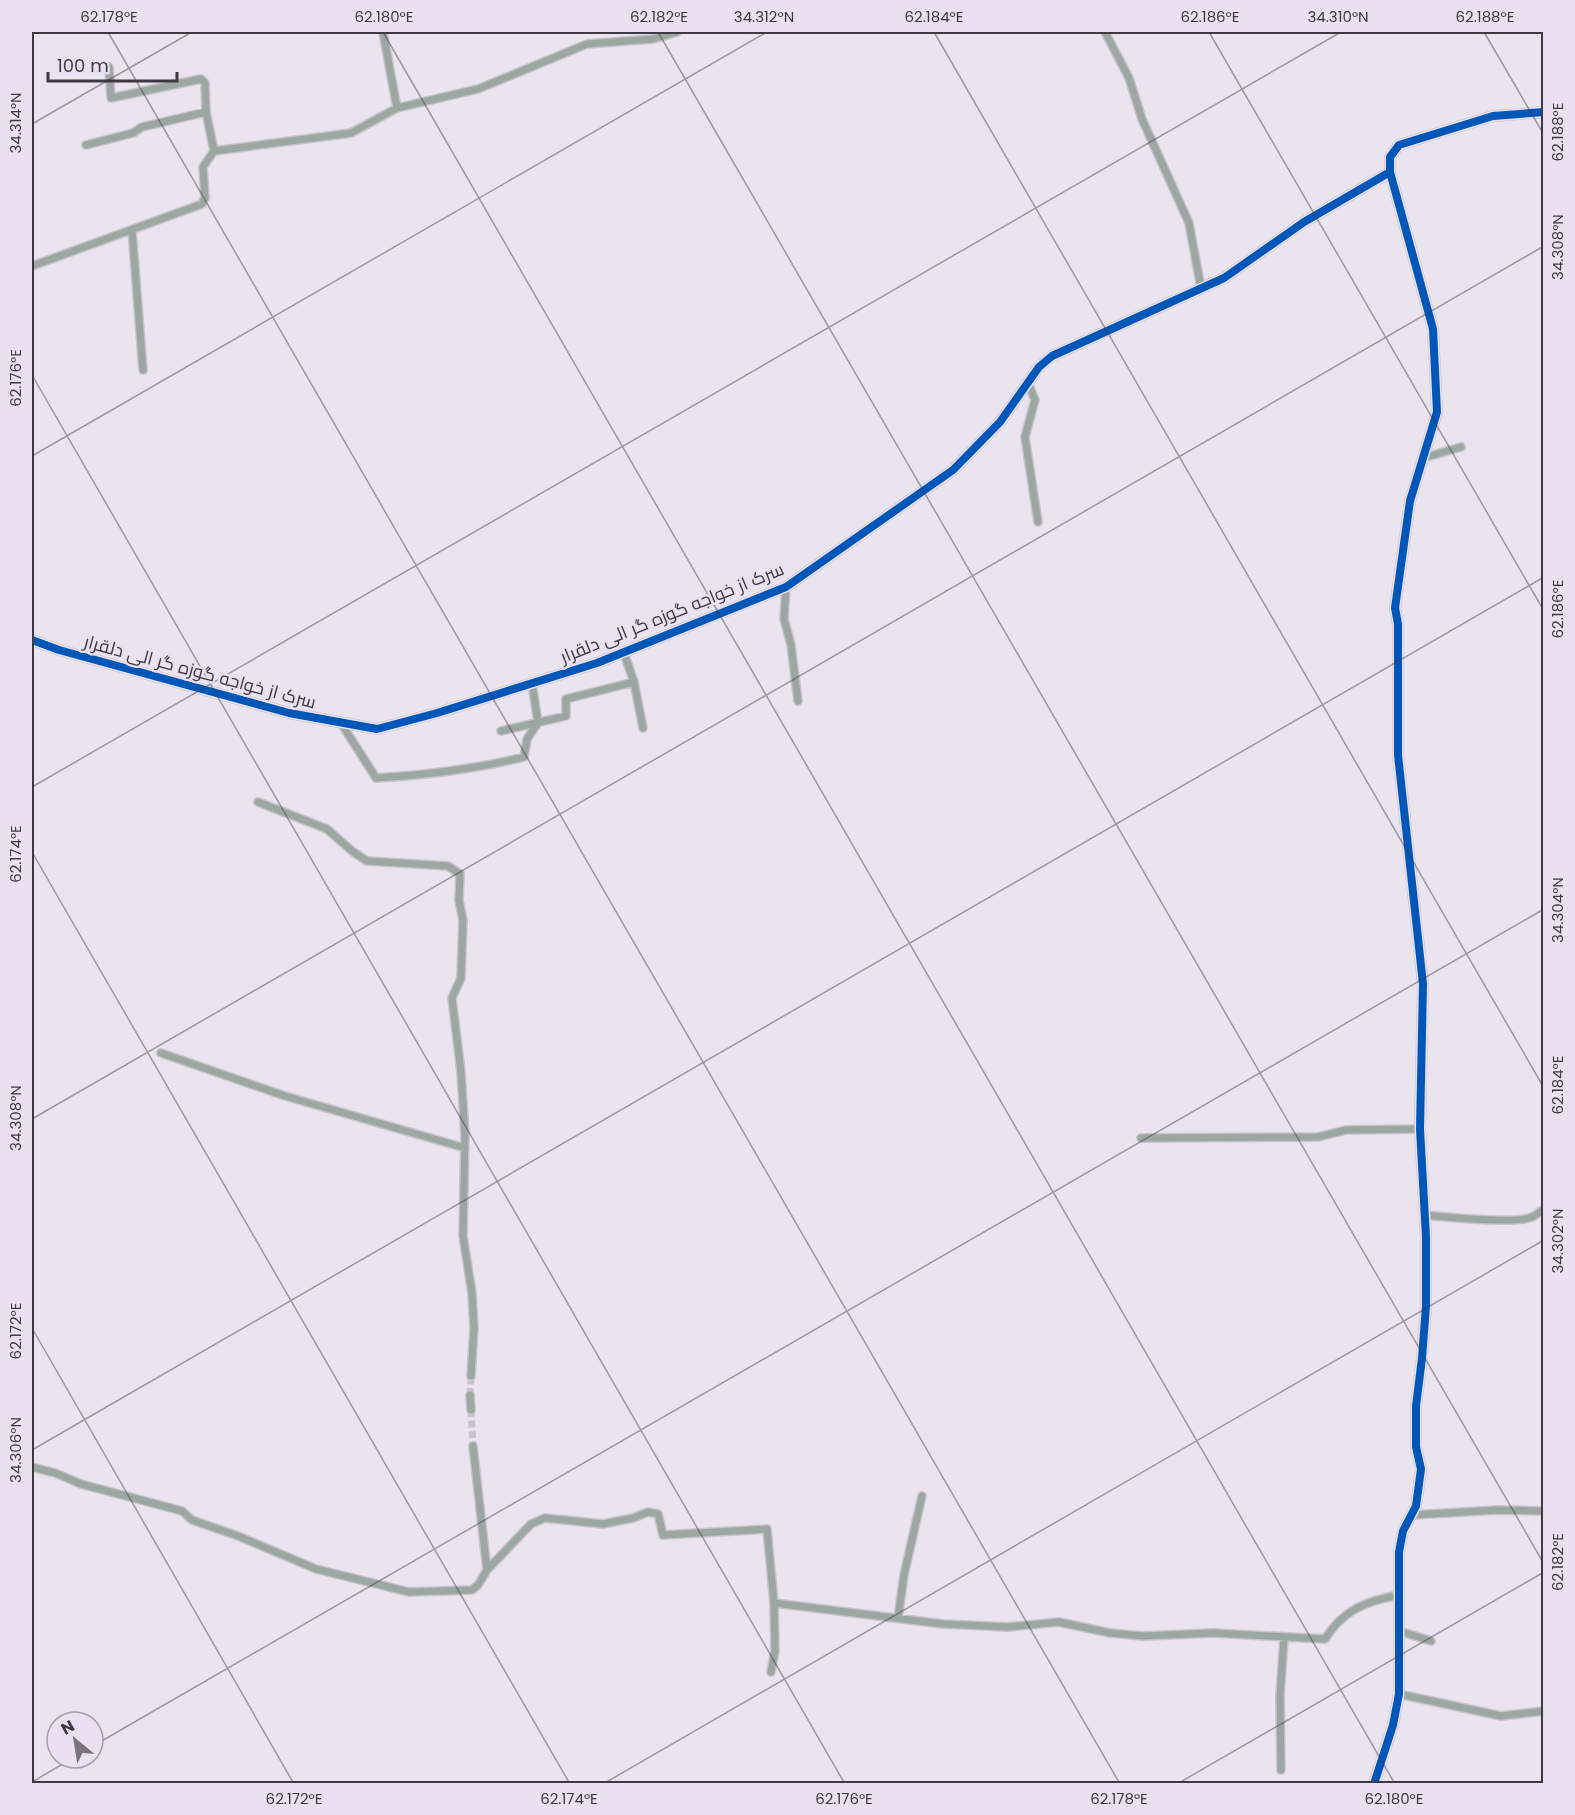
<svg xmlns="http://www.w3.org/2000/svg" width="1575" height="1815" font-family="Poppins,Cairo,sans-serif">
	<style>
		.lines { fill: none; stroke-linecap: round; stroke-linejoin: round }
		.street-tunnel { stroke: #c7c2cb; stroke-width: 7; stroke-dasharray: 7 3.5; stroke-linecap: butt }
		.street-casing { stroke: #c7c3ca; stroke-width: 10 }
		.secondary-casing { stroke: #c7c3ca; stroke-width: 12 }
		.street { stroke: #9da7a2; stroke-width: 7 }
		.secondary { stroke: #a8afad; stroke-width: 9 }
		.cycleway-casing { stroke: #eae0f2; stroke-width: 11 }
		.cycleway { stroke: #0057b8; stroke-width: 8 }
		.ticks { fill: none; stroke: #3d3940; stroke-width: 1.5; stroke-opacity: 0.45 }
		.labels { text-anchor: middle; stroke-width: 4.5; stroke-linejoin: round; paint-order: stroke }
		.street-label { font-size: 18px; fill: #3d3940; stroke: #eae0f2 }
		.neatline { fill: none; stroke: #3d3940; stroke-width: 2 }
		.ticks-label { font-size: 15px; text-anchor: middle; fill: #3d3940 }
	</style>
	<rect width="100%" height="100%" fill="#e9e4ee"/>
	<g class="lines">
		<path class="street-tunnel" d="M470 1395 471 1376
			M471 1410 473 1446"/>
		<g class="street-casing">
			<path id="street" d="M383 32 397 108
				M1105 32 1129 78 1142 119 1189 223 1201 288
				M109 67 111 98 201 79 205 83 206 112 214 151
				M86 145 133 133 142 127 206 112
				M132 230 143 370
				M32 266 202 204 205 198 203 167 214 151 351 133 397 108 478 89 587 44 653 39 677 32
				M1028 383 1035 400 1025 437 1038 522
				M1423 458 1461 447
				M786 587 784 619 791 645 798 701
				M624 653 634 682 643 728
				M341 723 376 778C427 775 475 769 524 757L527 739 538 723 532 683
				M501 731 566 716V699L634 682
				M258 802 327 829 352 851 367 861 448 866 460 874 459 901 463 920 461 978 452 998 461 1072 465 1135 463 1236 472 1293 474 1328 471 1376
				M161 1053 285 1096 465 1148
				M1141 1138 1318 1137 1346 1130 1420 1129
				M1424 1215C1444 1217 1516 1224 1532 1217 1536 1215 1540 1212 1544 1209
				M470 1395 471 1410
				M473 1446 487 1570
				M32 1467 55 1473 81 1484 182 1511 192 1520 238 1536 316 1569 409 1592 472 1590 478 1585 487 1570 531 1524 545 1518 603 1524 633 1518 648 1512 658 1514 663 1535 767 1529 774 1603 943 1624 1008 1627 1059 1622 1110 1633 1143 1636 1214 1633 1325 1639C1343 1610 1366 1601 1399 1595
				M1412 1515 1498 1510 1544 1511
				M898 1618 904 1575 922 1496
				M1399 1631 1431 1641
				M771 1672 775 1651 774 1603
				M1399 1694 1501 1716 1544 1711
				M1281 1770 1280 1696 1284 1638"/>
		</g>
		<g class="secondary-casing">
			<path id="secondary" d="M32 640 59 650 289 713 377 729 437 713 597 663 786 587 953 470 1000 422 1039 367 1052 356 1224 278 1304 222 1390 172V157L1399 145 1493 116 1544 112
				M1374 1784 1393 1725 1399 1694V1552L1403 1531 1416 1506 1421 1469 1416 1447V1406L1422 1358 1426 1306V1237L1420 1129 1423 984 1398 755V624L1395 608 1410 501 1437 412 1433 329 1390 172"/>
		</g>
		<use href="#street" class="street"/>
		<use href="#secondary" class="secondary"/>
		<g class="cycleway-casing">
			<path id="cycleway" d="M32 640 59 650 289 713 377 729 437 713 597 663 786 587 953 470 1000 422 1039 367 1052 356 1224 278 1304 222 1390 172V157L1399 145 1493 116 1544 112
				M1374 1784 1393 1725 1399 1694V1552L1403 1531 1416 1506 1421 1469 1416 1447V1406L1422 1358 1426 1306V1237L1420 1129 1423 984 1398 755V624L1395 608 1410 501 1437 412 1433 329 1390 172"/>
		</g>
		<use href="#cycleway" class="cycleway"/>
	</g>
	<path class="ticks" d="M108 32 1120 1784M383 32 1395 1784M658 32 1544 1564M934 32 1544 1088M1209 32 1544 611M1484 32 1544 135M32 124 192 32M32 375 845 1784M32 456 767 32M32 787 1341 32M32 852 570 1784M32 1119 1544 246M32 1328 294 1784M32 1450 1544 577M93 1746 1544 909M32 1782 73 1758M603 1784 1544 1240M1177 1784 1544 1572"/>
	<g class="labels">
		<g class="street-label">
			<text transform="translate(672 613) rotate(-22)" y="6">سرک از خواجه گوزه گر الی دلقرار</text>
			<text transform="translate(200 672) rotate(15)" y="6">سرک از خواجه گوزه گر الی دلقرار</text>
		</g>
	</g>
	<rect width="1575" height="1815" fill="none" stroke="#eae0f2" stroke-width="66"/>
	<g transform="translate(75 1740) rotate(330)"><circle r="28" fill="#eae0f2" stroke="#a59dab" stroke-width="1.5"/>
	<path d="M0-4.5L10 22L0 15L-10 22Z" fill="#79757d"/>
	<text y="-9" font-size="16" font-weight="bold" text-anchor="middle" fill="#3d3940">N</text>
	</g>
	<path d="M48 72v9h129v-9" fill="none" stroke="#3d3940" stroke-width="3"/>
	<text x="57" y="72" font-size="18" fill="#3d3940" stroke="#eae0f2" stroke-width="4.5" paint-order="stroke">100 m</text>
	<rect x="33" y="33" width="1509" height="1749" class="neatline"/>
	<g class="ticks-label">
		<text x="109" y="22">62.178°E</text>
		<text x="384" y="22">62.180°E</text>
		<text x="659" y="22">62.182°E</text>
		<text x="764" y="22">34.312°N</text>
		<text x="934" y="22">62.184°E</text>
		<text x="1210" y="22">62.186°E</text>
		<text x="1338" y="22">34.310°N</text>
		<text x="1485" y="22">62.188°E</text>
		<text transform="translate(16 123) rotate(-90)" y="5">34.314°N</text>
		<text transform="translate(1558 132) rotate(-90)" y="5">62.188°E</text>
		<text transform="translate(1558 247) rotate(-90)" y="5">34.308°N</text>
		<text transform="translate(16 378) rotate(-90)" y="5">62.176°E</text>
		<text transform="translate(1558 609) rotate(-90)" y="5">62.186°E</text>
		<text transform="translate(16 854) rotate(-90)" y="5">62.174°E</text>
		<text transform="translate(1558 910) rotate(-90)" y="5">34.304°N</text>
		<text transform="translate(1558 1085) rotate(-90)" y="5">62.184°E</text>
		<text transform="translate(16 1118) rotate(-90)" y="5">34.308°N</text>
		<text transform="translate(1558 1241) rotate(-90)" y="5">34.302°N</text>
		<text transform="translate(16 1331) rotate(-90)" y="5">62.172°E</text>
		<text transform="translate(16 1450) rotate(-90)" y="5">34.306°N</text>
		<text transform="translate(1558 1562) rotate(-90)" y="5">62.182°E</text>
		<text x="294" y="1804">62.172°E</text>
		<text x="569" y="1804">62.174°E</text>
		<text x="844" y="1804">62.176°E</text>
		<text x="1119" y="1804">62.178°E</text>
		<text x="1394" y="1804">62.180°E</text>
	</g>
</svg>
